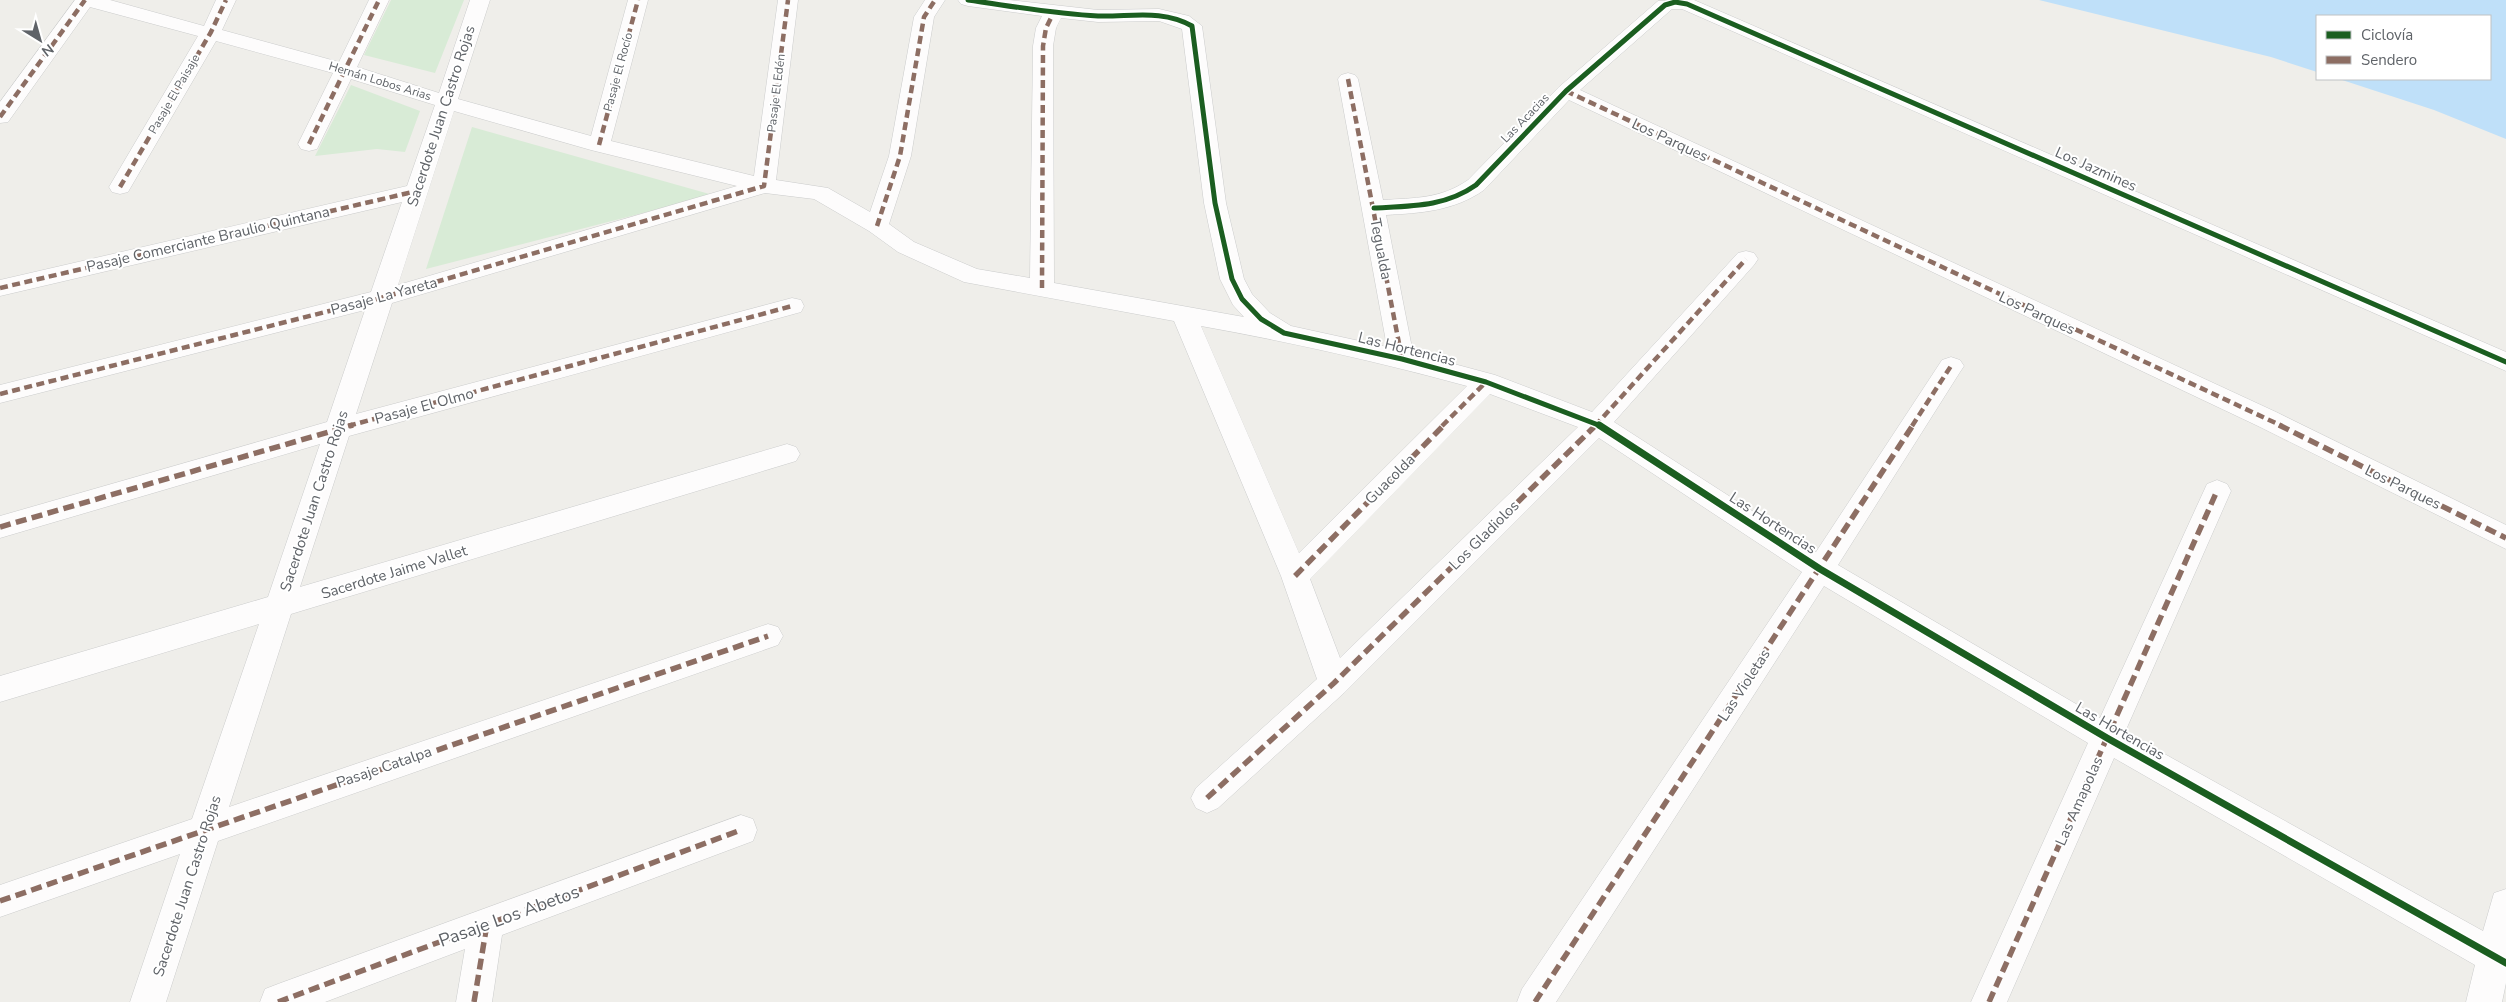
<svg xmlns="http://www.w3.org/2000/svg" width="2506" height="1002" font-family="'Nunito Sans',sans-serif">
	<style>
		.green { fill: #d8ebd6 }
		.water { fill: #bfe0f9 }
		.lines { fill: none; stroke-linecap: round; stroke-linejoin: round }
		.street-casing { stroke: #cbcccc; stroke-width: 1 }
		.street { fill: #fdfcfc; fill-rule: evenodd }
		.quiet-far1 { stroke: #8d6e63; stroke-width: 4.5; stroke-dasharray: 8 4.5; stroke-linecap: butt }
		.quiet { stroke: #8d6e63; stroke-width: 5.5; stroke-dasharray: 11 5.5; stroke-linecap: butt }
		.cycleway-far1-casing { stroke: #fff; stroke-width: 8 }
		.cycleway-casing { stroke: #fff; stroke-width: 10 }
		.cycleway-far1 { stroke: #1b5e20; stroke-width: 5 }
		.cycleway { stroke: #1b5e20; stroke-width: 7 }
		.labels { text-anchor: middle; stroke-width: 4; stroke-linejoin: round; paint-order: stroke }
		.far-street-label { font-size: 12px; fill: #5f6368; stroke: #fff }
		.street-label { font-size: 15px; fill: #5f6368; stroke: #fff }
		.near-street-label { font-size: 18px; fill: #5f6368; stroke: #fff }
	</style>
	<rect width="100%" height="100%" fill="#efeeea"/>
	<path class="green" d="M391 0H464L435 73 364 55Z
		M351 85 420 111 405 152 377 149 315 156Z
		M472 127 713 195 426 269Z"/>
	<path class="water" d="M2039 0H2506V139L2434 110 2339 79H2490V16H2317V72L2271 57Z"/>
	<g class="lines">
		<g class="street-casing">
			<path id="street" d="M75 0H110L204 26 216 0H236L222 30 339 62 369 0H389L357 67 439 93 470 0H490L458 99 591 136 628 0H648L611 141 754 176 778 0H798L776 180 828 188 870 212 889 156 914 17 925 0H945L934 17 911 156 889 224 914 242 977 269 1030 278 1033 46 1036 28 1042 16 968 6 961 4 958 0H1009L1098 10 1159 9 1189 16 1202 26 1226 203 1244 279 1252 294 1270 313 1291 326 1387 347 1338 79 1341 75 1348 73 1355 75 1358 79 1383 200C1414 198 1441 199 1468 180L1559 87 1658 1 1694 0 2506 352V371L1682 9H1672L1580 90 2276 412 2506 525V549L2258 426 1569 100 1484 190C1454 211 1421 213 1386 215L1413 353 1495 375 1592 412 1738 253 1746 251 1754 253 1758 259 1754 265 1614 422 1816 552 1942 360 1951 357 1960 360 1964 366 1960 372 1838 565 2100 718 2207 484 2217 480 2227 484 2231 491 2125 732 2483 931 2494 893 2506 889V983L2502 1002H2466L2475 965 2114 758 2007 1002H1971L2088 743 1824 586 1556 1002H1517L1522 989 1802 572 1599 438 1345 692 1218 808 1207 813 1196 808 1191 798 1196 788 1317 679 1281 576 1174 321 964 282 898 252 869 231 814 199 765 193 392 303 356 414 792 298 801 300 804 306 801 312 349 436 300 587 787 444 796 447 800 454 796 461 291 614 229 807 768 624 778 627 783 636 778 645 218 841 166 1002H130L180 854 0 917V885L192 819 259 624 0 702V676L268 597 320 444 0 538V516L327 422 365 310 0 403V385L371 292 402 202 0 296V280L407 186 435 105 351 79 317 149 309 151 301 149 298 144 333 73 216 41 128 192 120 194 112 192 109 187 198 36 90 7 8 122 0 123V102ZM1061 18 1098 22 1159 21 1182 29 1204 203 1220 279 1233 305 1244 317 1054 283 1053 46 1056 28ZM454 111 591 150 737 186 398 285ZM1201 326C1290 342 1379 362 1467 386L1299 553ZM1490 394 1578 427 1340 658 1310 579Z
				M741 815 753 819 757 830 753 841 502 935 492 1002H456L465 949 325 1002H260L265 989 278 984Z"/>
		</g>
		<use href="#street" class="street"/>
		<path class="quiet-far1" d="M1348 79 1402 359
			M1566 91 2282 426
			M0 117 85 0
			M309 144 379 0
			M599 145 638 0
			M120 187 211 32 226 0
			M877 226 900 156 924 17 935 0
			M0 288 417 191
			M1042 288 1043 46 1046 28 1054 12
			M0 394 381 298 764 186 788 0
			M348 426 792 306
			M1442 426 1486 382
			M1595 426 1746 259
			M1912 426 1951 366"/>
		<path class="quiet" d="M2279 425 2506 538
			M0 527 353 425
			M1295 576 1444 425
			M1207 798 1334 683 1596 425
			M0 901 768 636
			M278 1002 741 830
			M474 1002 487 924
			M1535 1002 1913 425
			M1989 1002 2217 491"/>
		<g class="cycleway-far1-casing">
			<path id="cycleway-far1" d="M968 0C1011 6 1054 14 1098 16 1131 17 1162 9 1192 26L1215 203 1232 279 1242 299 1261 319 1284 333 1402 359 1486 382 1601 426
				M1374 208C1411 206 1445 207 1476 185L1566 91 1665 5 1675 2 1687 4 2506 362"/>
		</g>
		<g class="cycleway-casing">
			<path id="cycleway" d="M1599 425 1820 569 2107 738 2506 963"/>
		</g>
		<use href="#cycleway-far1" class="cycleway-far1"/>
		<use href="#cycleway" class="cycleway"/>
	</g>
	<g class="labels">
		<g class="far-street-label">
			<text transform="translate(618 72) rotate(-75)" y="4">Pasaje El Rocío</text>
			<text transform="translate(380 81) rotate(17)" y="4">Hernán Lobos Arias</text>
			<text transform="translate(776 93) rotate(-83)" y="4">Pasaje El Edén</text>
			<text transform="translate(174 94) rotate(-60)" y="4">Pasaje El Paisaje</text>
			<text transform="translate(1525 118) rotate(-46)" y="4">Las Acacias</text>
		</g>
		<g class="street-label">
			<text transform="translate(441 116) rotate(-72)" y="5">Sacerdote Juan Castro Rojas</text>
			<text transform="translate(1670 140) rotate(25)" y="5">Los Parques</text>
			<text transform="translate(2096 169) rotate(24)" y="5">Los Jazmines</text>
			<text transform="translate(208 239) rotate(-13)" y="5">Pasaje Comerciante Braulio Quintana</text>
			<text transform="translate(1381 249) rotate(79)" y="5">Tegualda</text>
			<text transform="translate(384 296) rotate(-15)" y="5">Pasaje La Yareta</text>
			<text transform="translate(2037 313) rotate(25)" y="5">Los Parques</text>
			<text transform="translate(1407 349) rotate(14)" y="5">Las Hortencias</text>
			<text transform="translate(424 406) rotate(-15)" y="5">Pasaje El Olmo</text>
			<text transform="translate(1390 479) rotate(-45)" y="5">Guacolda</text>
			<text transform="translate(2403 487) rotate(26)" y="5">Los Parques</text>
			<text transform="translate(314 501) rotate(-72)" y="5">Sacerdote Juan Castro Rojas</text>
			<text transform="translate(1773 523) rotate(33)" y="5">Las Hortencias</text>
			<text transform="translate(1484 535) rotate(-45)" y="5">Los Gladiolos</text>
			<text transform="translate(394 572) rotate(-17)" y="5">Sacerdote Jaime Vallet</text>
			<text transform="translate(1744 685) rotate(-57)" y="5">Las Violetas</text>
			<text transform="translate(2120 731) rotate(30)" y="5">Las Hortencias</text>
			<text transform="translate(384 767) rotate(-19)" y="5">Pasaje Catalpa</text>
			<text transform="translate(2079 801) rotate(-66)" y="5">Las Amapolas</text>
			<text transform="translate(187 886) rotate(-72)" y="5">Sacerdote Juan Castro Rojas</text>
		</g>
		<g class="near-street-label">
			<text transform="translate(509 916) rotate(-20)" y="6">Pasaje Los Abetos</text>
		</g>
	</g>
	<rect x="2316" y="15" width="175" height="65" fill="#ffffff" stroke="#bfc1c3"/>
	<rect x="2326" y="31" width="25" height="8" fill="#1b5e20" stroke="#bfc1c3"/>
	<text x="2361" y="40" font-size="15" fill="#5f6368">Ciclovía</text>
	<rect x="2326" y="56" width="25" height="8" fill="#8d6e63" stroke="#bfc1c3"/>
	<text x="2361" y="65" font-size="15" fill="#5f6368">Sendero</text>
	<g transform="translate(40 40) rotate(143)" stroke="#ffffff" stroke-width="4" paint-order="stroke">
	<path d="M0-4L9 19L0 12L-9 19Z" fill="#5f6368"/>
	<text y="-8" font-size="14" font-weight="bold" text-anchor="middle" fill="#5f6368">N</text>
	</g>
</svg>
